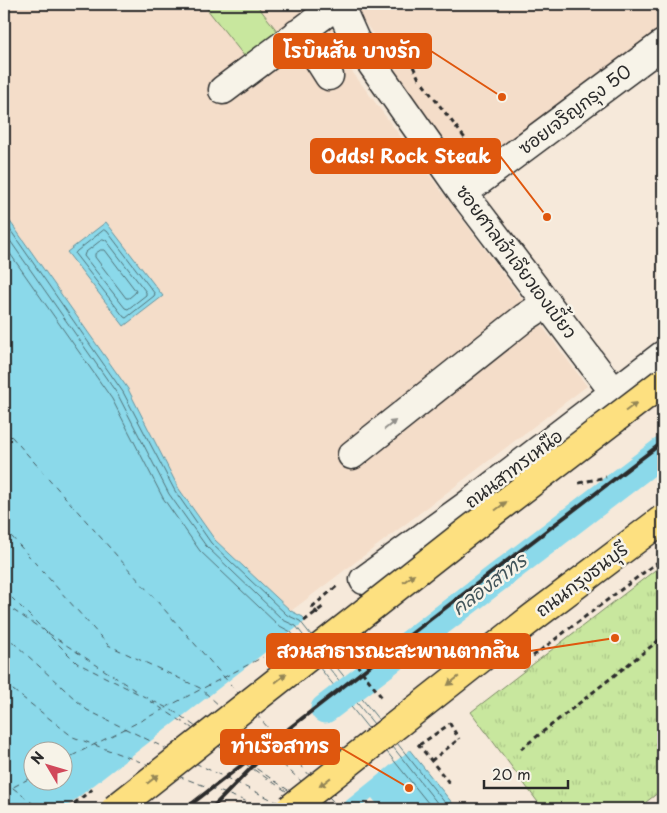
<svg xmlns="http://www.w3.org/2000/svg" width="667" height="813" font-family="'Playpen Sans','Playpen Sans Thai',sans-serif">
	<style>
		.built { fill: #f4ddc9 }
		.grass { fill: url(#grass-tufts); stroke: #7a8964 }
		.pitch { fill: #c8e79e; stroke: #7a8964 }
		.water { fill: #8bd9ea; stroke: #65939e; fill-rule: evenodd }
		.pier { fill: #f6e9da }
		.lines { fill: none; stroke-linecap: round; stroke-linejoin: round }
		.shore { stroke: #517177; stroke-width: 1 }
		.canal { stroke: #8bd9ea; stroke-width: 29 }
		.ferry { stroke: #43565b; stroke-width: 1; stroke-dasharray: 6 5; stroke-linecap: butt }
		.minor-casing { stroke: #2b2b2b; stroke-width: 31 }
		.path { stroke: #2b2b2b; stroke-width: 3; stroke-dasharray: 5 4; stroke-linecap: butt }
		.minor { stroke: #f7f3e8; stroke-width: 28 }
		.rail { stroke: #2b2b2b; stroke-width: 4 }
		.major-bridge-casing { stroke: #2b2b2b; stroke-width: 31; stroke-linecap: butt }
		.path-bridge { stroke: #2b2b2b; stroke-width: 3; stroke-dasharray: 5 4; stroke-linecap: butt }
		.major-bridge { stroke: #fde080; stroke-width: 28 }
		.oneway { fill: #948656 }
		.oneway2 { fill: #918f8a }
		.labels { text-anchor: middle; stroke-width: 5; stroke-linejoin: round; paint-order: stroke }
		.street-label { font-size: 18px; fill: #2b2b2b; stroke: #f7f3e8 }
		.water-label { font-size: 19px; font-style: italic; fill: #43565b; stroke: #f7f3e8 }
		.leader { fill: none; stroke: #df570e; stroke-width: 2 }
		.callout-dot { fill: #df570e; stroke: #f7f3e8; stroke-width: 2 }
		.callout { fill: #df570e; stroke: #df570e; stroke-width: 2 }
		.callout-label { font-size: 19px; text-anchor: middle; font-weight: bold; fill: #fff }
	</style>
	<defs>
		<pattern id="grass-tufts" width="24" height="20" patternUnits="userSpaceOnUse" patternTransform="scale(1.25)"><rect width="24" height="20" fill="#c8e79e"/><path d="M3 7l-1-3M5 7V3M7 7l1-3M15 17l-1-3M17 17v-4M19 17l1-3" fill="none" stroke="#acc688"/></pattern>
	</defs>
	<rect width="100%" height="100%" fill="#f6e9da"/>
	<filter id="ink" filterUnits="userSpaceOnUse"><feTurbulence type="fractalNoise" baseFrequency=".02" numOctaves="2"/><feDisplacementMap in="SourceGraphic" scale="10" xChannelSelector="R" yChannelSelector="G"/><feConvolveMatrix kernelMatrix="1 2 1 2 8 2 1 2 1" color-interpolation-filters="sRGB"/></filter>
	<g filter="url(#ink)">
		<path class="built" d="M4 4H325L329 8 336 50 587 386 291 611 215 540 179 489 128 389 4 213Z
			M351 4H663V27L471 169 464 160 458 164 366 39 373 34Z"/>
		<path class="grass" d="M663 564V789L637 809H543L471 712Z"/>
		<path class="pitch" d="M203 4H256L278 32 245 57Z"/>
		<path class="water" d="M4 213 128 389 179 489 215 540 291 611 303 617 457 809H4ZM32 750H62V780H32Z
			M106 222 163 296 124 326 67 252Z"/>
		<path class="pier" d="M308 619 411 749 336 809H63Z
			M372 798 381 809H359Z"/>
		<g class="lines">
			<path class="shore" d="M4 221 123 392 175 491 211 543 287 615 300 621 311 635
				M104 230 107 231 155 294 154 296 126 318 124 317 75 254 76 252Z
				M4 232 118 395 169 494 206 546 283 620 296 626 306 639
				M103 239 106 240 146 292V295L128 309 125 308 84 256 85 253Z
				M4 245 112 399 163 498 200 551 278 625 291 632 300 644
				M101 250H105L136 291 135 293 129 298H126L95 257V254Z
				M330 659 379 720
				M325 663 374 724
				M319 667 368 728
				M397 743 450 809
				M393 747 442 809
				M387 752 433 809"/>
			<path class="canal" d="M325 709 663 451"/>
			<path class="ferry" d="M4 428 239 694
				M4 528 108 645 200 688 221 707
				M4 590 77 663 175 712 196 727
				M4 604 43 630
				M48 633 139 693
				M4 634 87 710 169 750
				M4 683 73 737 149 765
				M150 701 195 730
				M165 708 263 657
				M256 714 311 777
				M242 727 302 782
				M220 744 291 792
				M217 745 289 793
				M62 761 162 710
				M195 763 279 803
				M178 776 267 809
				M4 781 40 809
				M4 792 32 777
				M329 797 340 809
				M321 800 332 809"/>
			<g class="minor-casing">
				<path id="minor" d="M339 4 355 40 463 193 614 392
					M297 34 308 43 329 76
					M223 90 338 4
					M463 193 663 44
					M352 455 524 318 547 303
					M364 580 466 506 663 355"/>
			</g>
			<path class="path" d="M419 79 411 62 423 52
				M423 84 474 150
				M579 483 606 477
				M656 564 663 574
				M318 614 312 607 337 586
				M533 656 663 558
				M351 657 383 699
				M418 744 450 784
				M521 749 663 637
				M431 761 459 739
				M447 809 453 805"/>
			<use href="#minor" class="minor"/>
			<path class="rail" d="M185 809 398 644 663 442
				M211 809 263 756"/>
			<g class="major-bridge-casing">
				<path id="major-bridge" d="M115 809 463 535 663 382
					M290 809 532 618 663 519"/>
			</g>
			<path class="path-bridge" d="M304 621 324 606
				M419 745 450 724 459 739
				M67 809 94 788"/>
			<use href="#major-bridge" class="major-bridge"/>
		</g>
		<defs><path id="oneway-solid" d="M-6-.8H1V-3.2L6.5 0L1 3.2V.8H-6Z" transform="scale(1.25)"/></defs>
		<g class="oneway">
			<use href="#oneway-solid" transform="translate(631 407) rotate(-37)"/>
			<use href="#oneway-solid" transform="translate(501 506) rotate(-37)"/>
			<use href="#oneway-solid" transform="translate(409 578) rotate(-38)"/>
			<use href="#oneway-solid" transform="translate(281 678) rotate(-38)"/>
			<use href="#oneway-solid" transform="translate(453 681) rotate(142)"/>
			<use href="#oneway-solid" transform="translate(153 779) rotate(-38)"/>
			<use href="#oneway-solid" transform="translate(325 782) rotate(142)"/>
		</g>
		<use class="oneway2" href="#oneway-solid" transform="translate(390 425) rotate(-39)"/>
	</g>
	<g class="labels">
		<g class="street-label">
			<text transform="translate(575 110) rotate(-37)" y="6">ซอยเจริญกรุง 50</text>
			<text transform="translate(516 262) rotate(53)" y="6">ซอยศาลเจ้าเจียวเองเบี้ยว</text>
			<text transform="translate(514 469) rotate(-37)" y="6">ถนนสาทรเหนือ</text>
			<text transform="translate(582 580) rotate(-37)" y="6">ถนนกรุงธนบุรี</text>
		</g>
		<g class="water-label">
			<text transform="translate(489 584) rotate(-37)" y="7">คลองสาทร</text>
		</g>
	</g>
	<path class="leader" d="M502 97L431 51M547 217L500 156M615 638L530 651M409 788L339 747"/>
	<g class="callout-dot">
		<circle cx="502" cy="97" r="5"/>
		<circle cx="547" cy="217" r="5"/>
		<circle cx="615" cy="638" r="5"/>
		<circle cx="409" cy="788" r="5"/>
	</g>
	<g class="callout">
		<rect x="274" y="34" width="157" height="34" rx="5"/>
		<rect x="311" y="139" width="189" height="34" rx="5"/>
		<rect x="267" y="634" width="263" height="34" rx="5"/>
		<rect x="221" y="730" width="118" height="34" rx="5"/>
	</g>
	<g class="callout-label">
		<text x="352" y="58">โรบินสัน บางรัก</text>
		<text x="406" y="163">Odds! Rock Steak</text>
		<text x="398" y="658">สวนสาธารณะสะพานตากสิน</text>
		<text x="280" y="753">ท่าเรือสาทร</text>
	</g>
	<rect width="667" height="813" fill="none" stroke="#f7f3e8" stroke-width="20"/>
	<rect x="10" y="10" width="647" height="793" fill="none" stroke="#2b2b2b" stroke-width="2" filter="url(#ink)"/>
	<g transform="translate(48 766) rotate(308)"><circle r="24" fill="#f7f3e8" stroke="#a5a39c"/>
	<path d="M0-4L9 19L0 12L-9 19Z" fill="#d1495b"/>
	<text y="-8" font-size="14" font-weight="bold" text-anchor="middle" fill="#2b2b2b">N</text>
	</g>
	<path d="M484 780v8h84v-8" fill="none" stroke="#2b2b2b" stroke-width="2.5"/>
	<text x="492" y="780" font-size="15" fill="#2b2b2b" stroke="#f7f3e8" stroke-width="4" paint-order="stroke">20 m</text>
</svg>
